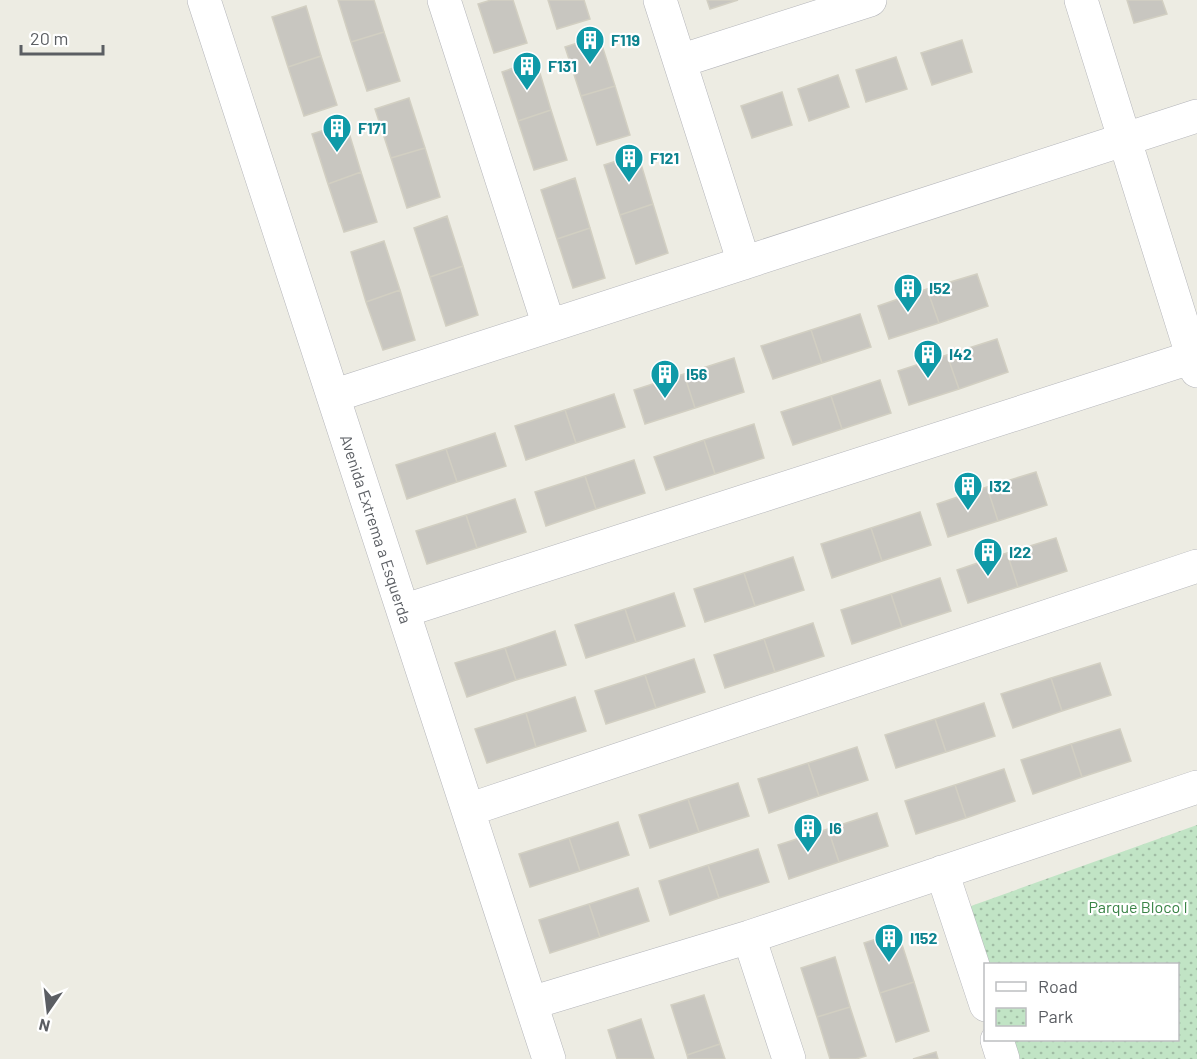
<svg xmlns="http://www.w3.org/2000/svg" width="1197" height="1059" font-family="Barlow,sans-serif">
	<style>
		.park { fill: url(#park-dots) }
		.building { fill: #c8c6c0; stroke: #d2cfc2; stroke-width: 1.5 }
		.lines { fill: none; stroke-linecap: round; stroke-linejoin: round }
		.minor-casing { stroke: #b4b5ba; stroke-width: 34 }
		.minor { stroke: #fff; stroke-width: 33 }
		.labels { text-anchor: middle; stroke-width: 4.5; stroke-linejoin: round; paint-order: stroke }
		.culture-label { font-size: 16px; font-weight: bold; fill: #0d838f; stroke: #fff; text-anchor: start }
		.street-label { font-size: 16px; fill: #5b5e63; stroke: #fff }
		.park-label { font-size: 16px; fill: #3a8447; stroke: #fff }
	</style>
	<defs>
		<pattern id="park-dots" width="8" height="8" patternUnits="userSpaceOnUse" patternTransform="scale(1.5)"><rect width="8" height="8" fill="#c1e4c5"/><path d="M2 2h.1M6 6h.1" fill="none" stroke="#a0bca4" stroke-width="1.8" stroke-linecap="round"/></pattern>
	</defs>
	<rect width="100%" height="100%" fill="#edece3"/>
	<path class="park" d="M1197 825V1059H1012L1006 1040H1178V964H986L967 916 971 906Z"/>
	<path class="building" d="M338 0H374L384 32 351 42Z
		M491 0H513L527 43 494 53 478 4Z
		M548 0H584L590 19 557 29Z
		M707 0H738L710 9Z
		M1127 0H1162L1167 14 1134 23Z
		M306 6 321 56 288 67 272 17Z
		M384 32 400 81 367 91 351 42Z
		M599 36 615 86 581 96 565 47Z
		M962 40 972 72 932 85 921 53Z
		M321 56 337 105 304 116 288 67Z
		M896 57 907 89 866 102 856 70Z
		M536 60 551 110 518 121 502 72Z
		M838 75 849 107 809 121 798 89Z
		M615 86 630 135 597 145 581 96Z
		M782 92 792 125 752 138 741 106Z
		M409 98 425 148 391 158 375 109Z
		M551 110 567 160 534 170 518 121Z
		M346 123 361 172 328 184 312 134Z
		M425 148 440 197 407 208 391 158Z
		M638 154 653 204 620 215 604 165Z
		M361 172 377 222 344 232 328 184Z
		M575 178 590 228 557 239 541 190Z
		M653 204 668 253 636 264 620 215Z
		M447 216 463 266 430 277 414 228Z
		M590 228 605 278 573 288 557 239Z
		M384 241 400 290 366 302 351 252Z
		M463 266 478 315 446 326 430 277Z
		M977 274 988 306 939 323 927 289Z
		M927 289 939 323 889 339 878 306Z
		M400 290 415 340 383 350 366 302Z
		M860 314 871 347 822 363 811 330Z
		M811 330 822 363 773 379 761 346Z
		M997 339 1008 372 959 389 947 355Z
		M947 355 959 389 909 405 898 371Z
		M734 358 744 392 695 408 684 374Z
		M684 374 695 408 645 424 634 390Z
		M880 380 891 413 842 429 831 396Z
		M614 394 625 427 576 443 565 410Z
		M831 396 842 429 793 445 781 412Z
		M565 410 576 443 526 460 515 426Z
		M754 424 764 458 715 474 704 440Z
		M495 433 506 466 457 482 446 449Z
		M704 440 715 474 666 490 654 457Z
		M446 449 457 482 407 499 396 465Z
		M634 460 645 493 596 509 585 476Z
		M1036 472 1047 505 998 521 987 487Z
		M585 476 596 509 546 526 535 492Z
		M987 487 998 521 948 537 937 504Z
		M515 499 526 532 477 548 466 515Z
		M920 512 931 545 882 561 871 528Z
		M466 515 477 548 427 564 416 531Z
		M871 528 882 561 832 578 821 544Z
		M1056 538 1067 571 1018 587 1007 553Z
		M1007 553 1018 587 968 603 957 570Z
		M793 557 804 590 755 606 744 573Z
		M744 573 755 606 705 622 694 589Z
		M940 578 951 611 902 627 891 594Z
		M674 593 685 626 636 642 625 609Z
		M891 594 902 627 852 644 841 610Z
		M625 609 636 642 586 658 575 625Z
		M813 623 824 656 775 672 764 639Z
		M555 631 566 665 516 680 505 648Z
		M764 639 775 672 725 688 714 655Z
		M505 648 516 680 467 697 455 663Z
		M694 659 705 692 656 708 645 675Z
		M1100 663 1111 695 1062 711 1051 678Z
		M645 675 656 708 606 724 595 691Z
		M1051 678 1062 711 1013 728 1001 694Z
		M575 697 586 731 536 747 526 713Z
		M984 703 995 736 946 752 935 719Z
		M526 713 536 747 487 763 475 729Z
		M935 719 946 752 896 768 885 735Z
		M1120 729 1131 761 1082 777 1071 744Z
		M1071 744 1082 777 1033 794 1021 760Z
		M857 747 868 780 819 796 808 763Z
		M808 763 819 796 769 813 758 779Z
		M1004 769 1015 801 966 818 955 785Z
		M738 783 749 816 699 832 688 799Z
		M955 785 966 818 916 834 905 801Z
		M688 799 699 832 650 848 639 815Z
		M877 813 888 846 839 862 828 829Z
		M618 822 629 855 580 871 569 838Z
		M828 829 839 862 789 879 778 845Z
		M569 838 580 871 530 887 519 854Z
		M758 849 769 882 719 898 708 865Z
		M708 865 719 898 670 915 659 881Z
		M638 888 649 921 600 937 589 904Z
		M589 904 600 937 550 953 539 920Z
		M898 932 914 982 880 993 864 943Z
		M835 957 850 1007 817 1017 801 968Z
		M914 982 929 1031 896 1042 880 993Z
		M704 995 720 1044 687 1055 671 1005Z
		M850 1007 866 1056 856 1059H830L817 1017Z
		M641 1019 654 1059H617L608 1030Z
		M720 1044 725 1059H688L687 1055Z
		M936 1052 938 1059H913Z"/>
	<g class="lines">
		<g class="minor-casing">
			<path id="minor" d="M204 0 549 1059
				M444 0 549 326
				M660 0 744 263
				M1081 0 1197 371
				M680 61 870 0
				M333 396 1197 116
				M403 611 1193 357
				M468 810 1197 566
				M942 872 986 1005
				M749 937 789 1059
				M531 1003 749 937 1197 787
				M997 1040 1003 1059"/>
		</g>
		<use href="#minor" class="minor"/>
	</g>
	<defs>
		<g id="building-pin" transform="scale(1.5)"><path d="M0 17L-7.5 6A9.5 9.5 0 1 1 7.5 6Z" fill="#0f9aa8" stroke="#fff"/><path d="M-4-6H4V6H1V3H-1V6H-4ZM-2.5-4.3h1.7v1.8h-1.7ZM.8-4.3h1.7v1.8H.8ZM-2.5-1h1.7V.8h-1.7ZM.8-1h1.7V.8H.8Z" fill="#fff"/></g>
	</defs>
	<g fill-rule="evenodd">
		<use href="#building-pin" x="590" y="40"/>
		<use href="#building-pin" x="527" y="66"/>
		<use href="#building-pin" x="337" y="128"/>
		<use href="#building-pin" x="629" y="158"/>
		<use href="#building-pin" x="908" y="288"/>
		<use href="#building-pin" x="928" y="354"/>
		<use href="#building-pin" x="665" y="374"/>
		<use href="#building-pin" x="968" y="486"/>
		<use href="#building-pin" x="988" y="552"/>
		<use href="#building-pin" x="808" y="828"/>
		<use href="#building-pin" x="889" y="938"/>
	</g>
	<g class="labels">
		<g class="culture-label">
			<text x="611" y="46">F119</text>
			<text x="548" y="72">F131</text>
			<text x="358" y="134">F171</text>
			<text x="650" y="164">F121</text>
			<text x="929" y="294">I52</text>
			<text x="949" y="360">I42</text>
			<text x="686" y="380">I56</text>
			<text x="989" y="492">I32</text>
			<text x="1009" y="558">I22</text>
			<text x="829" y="834">I6</text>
			<text x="910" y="944">I152</text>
		</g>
		<g class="street-label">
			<text transform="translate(376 529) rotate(72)" y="6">Avenida Extrema a Esquerda</text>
		</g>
		<g class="park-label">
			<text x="1138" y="913">Parque Bloco I</text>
		</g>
	</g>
	<rect x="984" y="963" width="195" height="78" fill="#ffffff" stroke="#bdbfc1" stroke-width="1.5"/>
	<rect x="996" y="982" width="30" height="9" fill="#ffffff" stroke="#bdbfc1" stroke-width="1.5"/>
	<text x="1038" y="993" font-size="18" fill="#5b5e63">Road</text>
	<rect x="996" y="1008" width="30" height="18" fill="url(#park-dots)" stroke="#bdbfc1" stroke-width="1.5"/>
	<text x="1038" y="1023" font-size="18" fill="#5b5e63">Park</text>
	<g transform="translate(48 1011) rotate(194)" stroke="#ffffff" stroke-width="4.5" paint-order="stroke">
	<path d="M0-4.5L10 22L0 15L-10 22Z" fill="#5b5e63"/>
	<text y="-9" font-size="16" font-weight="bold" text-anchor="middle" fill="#5b5e63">N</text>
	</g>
	<path d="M21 45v9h82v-9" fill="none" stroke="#5b5e63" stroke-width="3"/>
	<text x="30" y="45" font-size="18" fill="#5b5e63" stroke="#ffffff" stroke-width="4.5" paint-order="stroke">20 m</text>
</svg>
